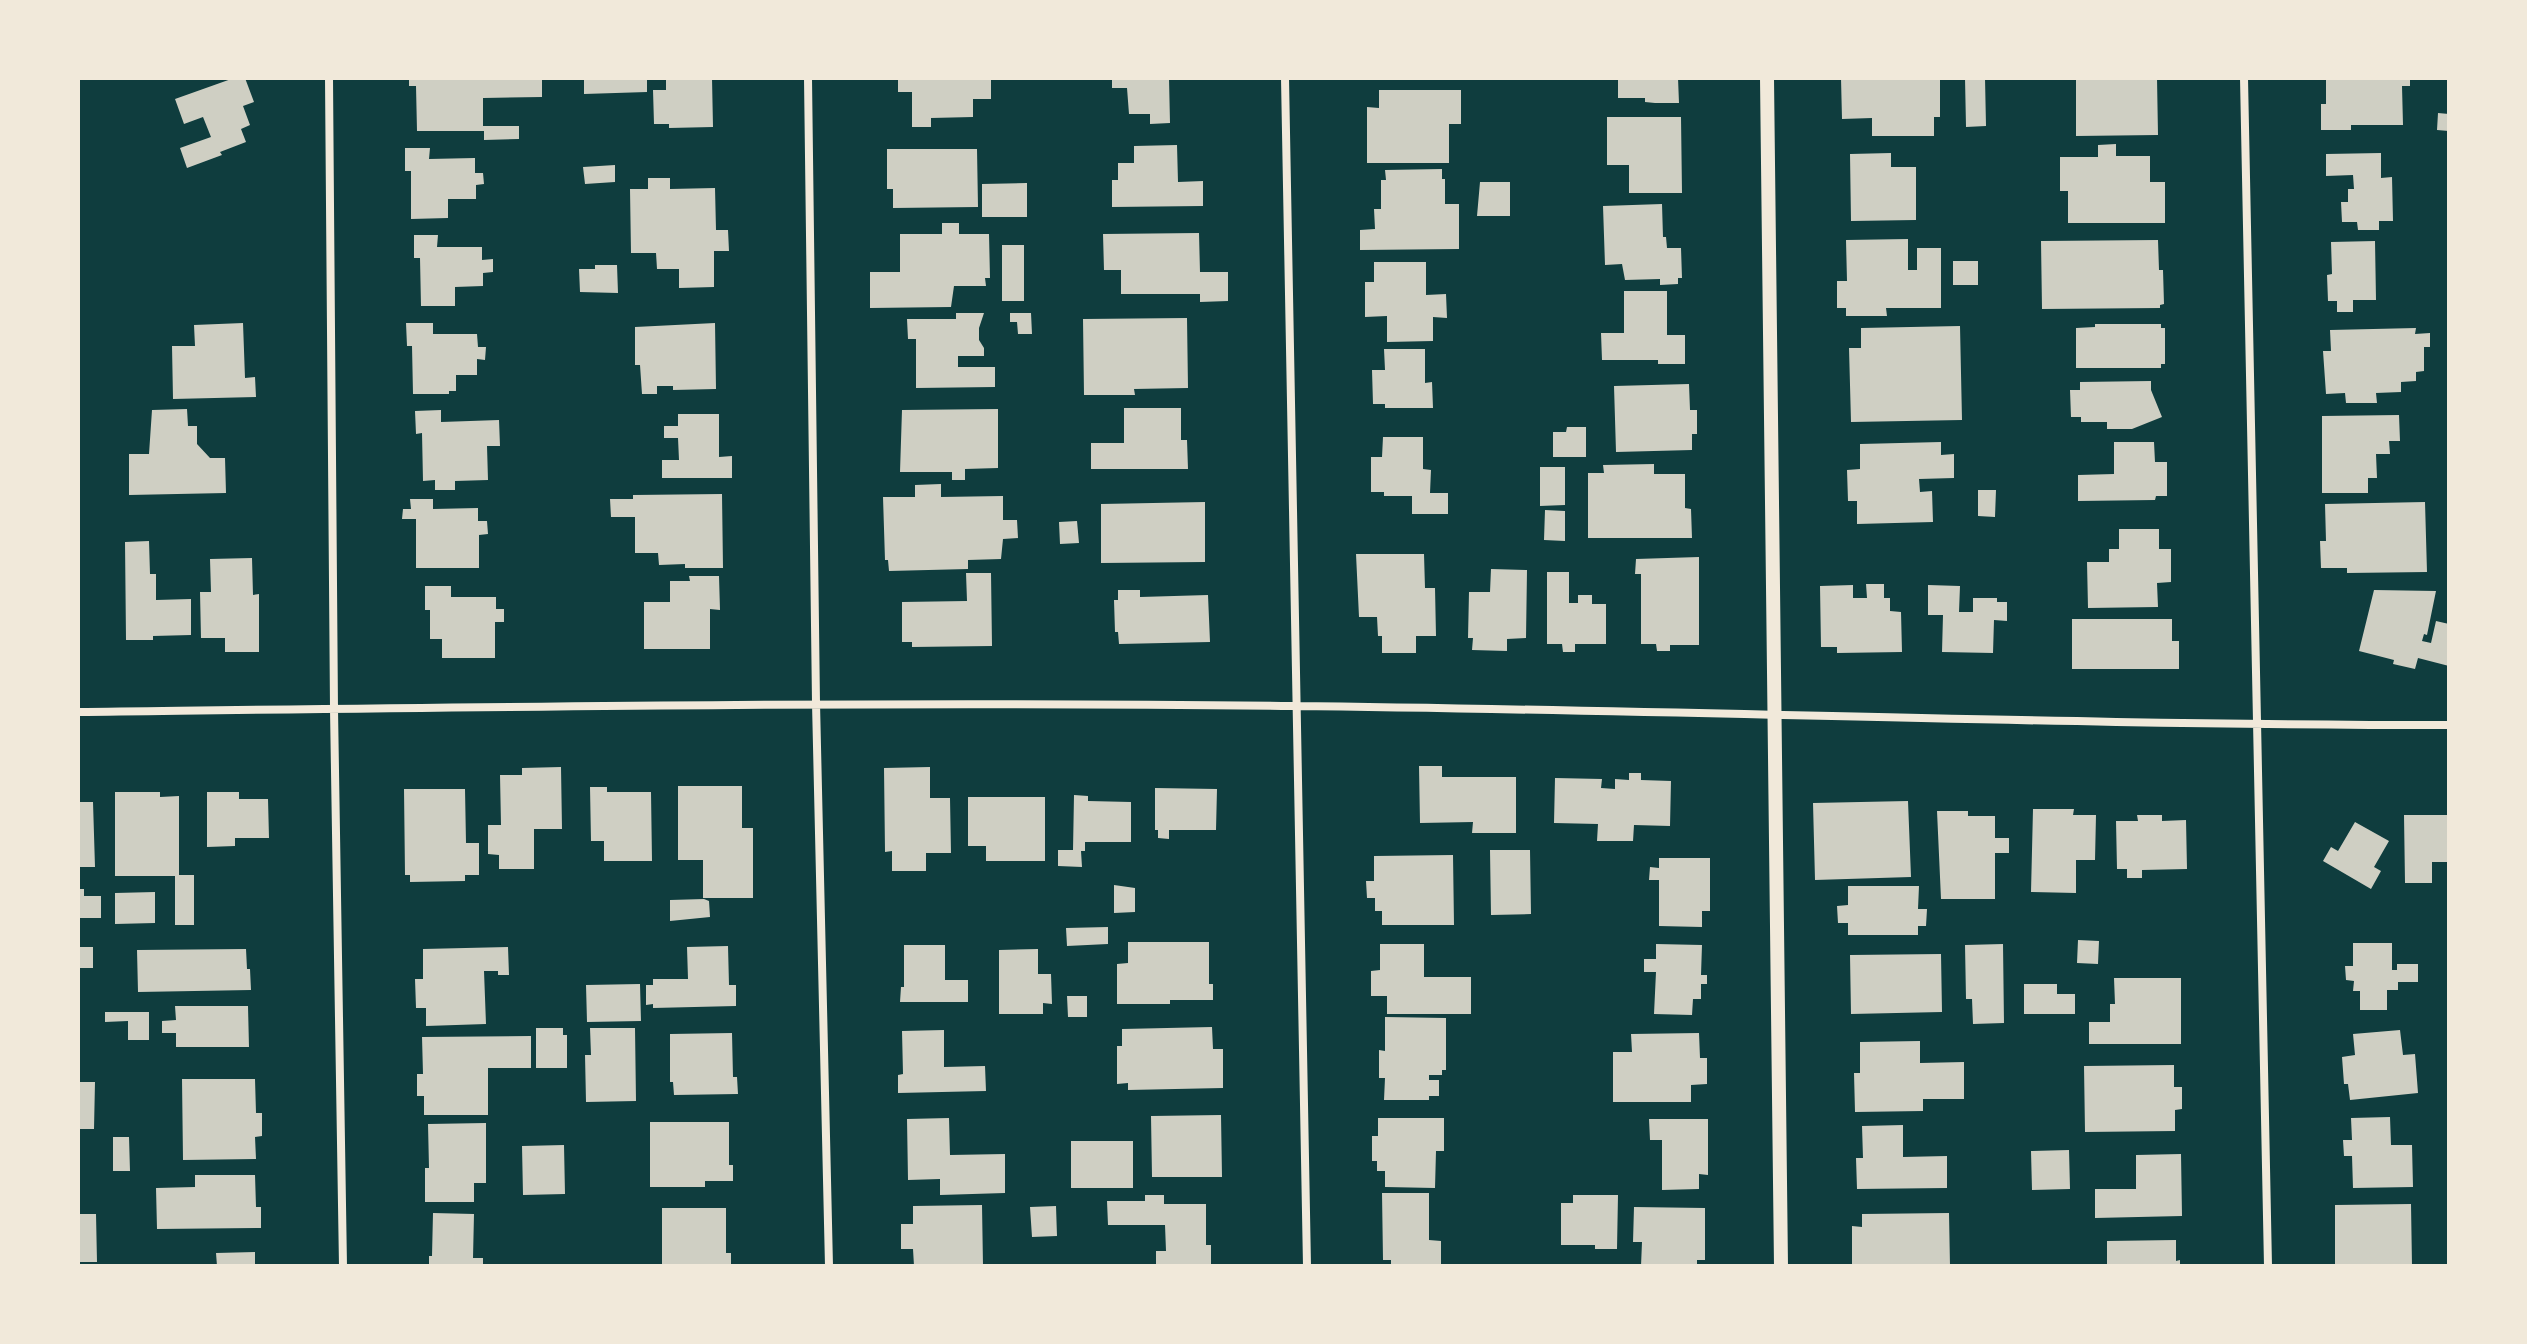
<svg xmlns="http://www.w3.org/2000/svg" width="2527" height="1344" font-family="'Titillium Web',sans-serif">
	<style>
		.building { fill: #cfcfc3 }
		.lines { fill: none; stroke-linecap: round; stroke-linejoin: round }
		.minor { stroke: #f1e9da; stroke-width: 8 }
		.tertiary { stroke: #f1e9da; stroke-width: 14 }
	</style>
	<rect width="100%" height="100%" fill="#0f3d3e"/>
	<path class="building" d="M234 78H245L254 102 243 106 250 125 241 129 246 142 220 152 222 155 187 168 180 148 211 137 203 117 184 124 175 99Z
		M409 78H542V97L483 98V126H519V139L484 140V131H417L416 86H409Z
		M584 78H647V92L584 94Z
		M666 78H712L713 127 669 128V124H654L653 90H666Z
		M898 78H991V99H973V117L931 118V127H912V92H898Z
		M1112 78H1169L1170 123 1150 124V114H1129L1127 88H1112Z
		M1618 78H1678L1679 103H1655L1645 102V98H1618Z
		M1841 78H1940V117H1934V136H1872V118L1842 119Z
		M1965 78H1985L1986 126 1966 127Z
		M2076 78H2157L2158 135 2076 136Z
		M2326 78H2410V86H2402L2403 125H2351V130H2321V104H2326Z
		M1379 90H1461V124H1449V163H1367V107L1379 108Z
		M2438 113 2449 114V131L2437 130Z
		M1607 117H1681L1682 193H1629V165H1607Z
		M2116 144V156H2150V182H2165V223H2068V191H2060V157H2098V145Z
		M1177 145 1178 182 1203 181V206L1112 207V180H1118V163H1134V146Z
		M405 148H430L429 159 475 158V173H483L484 184 476 185V199H448V218L411 219V171H405Z
		M887 149H977L978 207 893 208V189H887Z
		M1891 153V167H1916V220L1851 221 1850 154Z
		M2381 153V178L2392 177 2393 221H2379V230H2358L2357 222H2342L2341 202H2348V189H2354L2353 175 2326 176V154Z
		M615 165V182L585 184 583 167Z
		M1442 169V179H1445V204H1459V249L1360 250V230L1375 229 1374 209H1381V180H1386L1385 170Z
		M648 178H670V189L715 188 716 230H728L729 251H714V287L679 288V269H657L656 253H631L630 189H648Z
		M1480 182H1510V216H1477Z
		M1027 183V217H982V184Z
		M1662 204 1663 237H1666L1667 248H1681L1682 278H1678V284L1660 285V279L1625 280 1622 264 1605 265 1603 206Z
		M942 223H959V234H989L990 278H985L986 286H954L951 307 870 308V272H900V234H942Z
		M1199 233 1200 272H1228V301L1200 302V294H1121V270H1104L1103 234Z
		M414 235H438L437 247H482V260L493 259V272L483 273V286L455 287V306H421L420 258H414Z
		M1908 239V270H1917V248H1941V308H1886L1887 316H1846V308H1837V281H1847L1846 240Z
		M2158 240 2159 270H2163L2164 304 2160 305V308L2042 309 2041 241Z
		M2375 241 2376 300H2353V312H2337V301H2328L2327 275 2332 274 2331 242Z
		M1002 245H1024V301H1002Z
		M1953 261H1978V285H1953Z
		M1374 262H1426V295L1446 294 1447 318 1433 317V341L1387 342V316L1365 317V282H1374Z
		M595 265H617L618 293 580 292 579 269H595Z
		M1624 291H1667V335H1685V364H1658V360H1602L1601 333H1624Z
		M956 313H984L979 328V340L984 348V356H958V367H995V387L916 388V339H908L907 319H956Z
		M1010 313H1031L1032 334H1018L1017 322H1010Z
		M1187 318 1188 388 1134 389 1135 395H1084L1083 319Z
		M243 323 245 378 255 377 256 397 173 399 172 346H195L194 325Z
		M406 323H433V334H477L478 347H486L485 360 477 359V375H456V391H449V394H413L412 346H407Z
		M715 323 716 389 673 390V386H657V394H642L640 365H635V327Z
		M2095 324H2161V328H2165V364H2161V368H2076V328L2095 327Z
		M1960 326 1962 420 1851 422 1849 348H1861V328Z
		M2416 328 2415 334 2430 333V347H2424V371L2416 372V381L2401 382V392L2376 393 2377 403H2346L2345 393 2326 394 2323 351H2331L2330 330Z
		M1384 349H1425V383L1432 382 1433 408H1385V404H1373L1372 370H1385Z
		M2151 381V390L2162 417 2132 429H2107V422H2081V417H2071L2070 390H2080V382Z
		M1689 384 1690 410H1697V434H1692V450L1616 452 1614 386Z
		M1124 408H1181V440H1187L1188 469H1091V443H1124Z
		M187 409 188 426H197V444L210 458H225L226 493 129 495V454H149L152 410Z
		M998 409V468L965 469V480H952V472H900L902 410Z
		M441 410V422L499 420 500 446H487L488 480 455 481V490H435V480L423 481 422 433 416 434 415 411Z
		M678 414H719V457L732 456V478H662V460H679L678 438H664V426H678Z
		M2399 415 2400 441H2389L2390 454H2376L2377 478H2368V493H2322V416Z
		M1567 427H1586V457H1553V432H1566Z
		M1383 437H1423V469L1431 470 1430 493H1448V514H1412V496H1384V492H1371V457H1382Z
		M1941 442V455L1954 454V478L1919 479 1920 492 1932 491 1933 522 1857 524V501H1848L1847 470 1860 469V444Z
		M2114 442H2154L2155 462H2167V496H2156L2155 500 2078 501V475L2114 474Z
		M1654 464V474H1685V508L1691 509 1692 538H1588V473H1604L1603 465Z
		M1540 467H1565V505L1540 506Z
		M941 484V497L1003 496V520H1017L1018 538 1003 539 1001 559 968 560V569L889 571 888 560H885L883 497H915V485Z
		M1978 490H1996L1995 517 1978 516Z
		M722 494 723 568H685V564L659 565 658 553H635V517H611L610 499H633V495Z
		M410 499H433V509L478 508V521H487L488 534 479 535V568H416V519H402L403 509H411Z
		M1205 502V562L1101 563V504Z
		M2425 502 2427 572 2347 573V568H2321L2320 541H2326L2325 504Z
		M1545 510 1565 511V541L1544 540Z
		M1077 521 1079 543 1060 544 1059 522Z
		M2119 529H2159V549H2171V582L2157 583 2158 607 2088 608 2087 562H2109V549H2119Z
		M149 541 150 574H156V600L191 599V635L153 636V640H126L125 542Z
		M1356 554H1424L1425 588H1435L1436 636H1416V653H1382V636H1378L1377 617H1359Z
		M1699 557V645H1670V651H1657L1656 644H1641V574H1635L1636 559Z
		M252 558 253 595 259 594V652H225V638H201L200 592H211L210 559Z
		M1491 569 1527 570 1526 638 1507 639V651L1472 650 1473 638H1468L1469 592H1490Z
		M1547 572H1569V603H1578V595H1592V604H1606V644H1575V652H1563L1562 644H1547Z
		M966 573H991L992 646 912 647V642H902V602L967 601Z
		M689 576H719L720 610 710 609V649H644V602H670V581H690Z
		M1866 584H1884V598H1890V611L1901 612 1902 652 1837 653V647H1821L1820 586 1853 585V598H1867Z
		M1928 585 1960 586 1959 612H1973V598H1997V602H2007V621L1994 620 1993 653 1942 652 1943 615H1928Z
		M425 586H451V597H496V609H504V622H495V658H442V639H430V610H425Z
		M1118 590H1140V597L1208 595 1210 642 1119 644 1118 632H1115L1114 600H1118Z
		M2374 590 2436 591 2427 635 2424 634 2422 641 2431 643 2436 621 2449 624V666L2418 658 2415 669 2393 664 2394 660 2359 651Z
		M2072 619H2172V641H2179V669H2072Z
		M1419 766H1442V777H1516V833H1472L1473 822 1420 823Z
		M561 767 562 829H534V869H499V855L488 854V825H501L500 775H522V768Z
		M930 767V798H950L951 853H926V871H892V851L885 852 884 768Z
		M1629 773H1641V780L1671 781 1670 826 1634 825 1633 841H1597L1598 824 1554 823 1555 778 1602 779 1601 788 1615 789V779L1629 780Z
		M678 786H742V828H753V898H703V860H678Z
		M590 787H607V792H651L652 861H604V841H591Z
		M1155 788 1217 789 1216 830H1169V839L1158 838V830H1155Z
		M404 789H465L466 843H479V875H465V881L410 882V875H405Z
		M115 792H160V797L179 796V875H194V925H175V876H115Z
		M207 792H239V799H268L269 838H235V846L207 847Z
		M1074 795 1088 796V801L1131 802V842H1085V851H1081L1082 867 1058 866V850H1073Z
		M968 797H1045V861H986V846H968Z
		M1908 801 1911 877 1815 880 1813 803Z
		M78 802H93L95 867H78Z
		M2033 809H2074L2073 815H2096L2095 860H2076V893L2031 892Z
		M1937 811H1968V816H1995V838H2009V853H1995V899H1941Z
		M2137 815H2162V821L2186 820 2187 869 2142 870V878H2127V869H2117L2116 821H2138Z
		M2404 815H2449V862H2432V883H2405Z
		M2355 822 2389 841 2374 867 2381 871 2371 889 2323 861 2331 847 2338 851Z
		M1490 850H1530L1531 914 1491 915Z
		M1453 855 1454 925H1382V911H1375V898H1367L1366 881H1374V856Z
		M1659 858H1710V911H1702V927L1659 926V880H1649L1650 867 1659 868Z
		M1114 885 1135 888V912L1114 913Z
		M1848 886H1919L1918 909H1927L1926 926H1918V935H1848V923H1838L1837 906 1848 905Z
		M78 889H84V896H101V918H78Z
		M155 892V923L115 924V893Z
		M704 899 709 901 710 917 670 921V900Z
		M1108 927V944L1067 946 1066 928Z
		M2078 940 2099 941 2098 964 2077 963Z
		M1128 942H1209V984H1213V1000H1170V1004H1117V964L1128 963Z
		M2353 943H2392V970H2397V964H2418V982H2398V990H2387V1010H2360V991H2353L2354 981 2346 980 2345 966H2353Z
		M1380 944H1424V977H1471V1014H1387V996H1371V971L1380 970Z
		M1656 944 1702 945 1701 975H1707V984H1701V999H1693L1692 1015 1654 1014 1656 972H1644V959H1656Z
		M2003 944 2004 1023 1973 1024 1972 999H1966L1965 945Z
		M904 945H945V980H968V1002H900L901 987H904Z
		M728 946 729 985H736V1006L653 1008V1004L646 1005V985H653V979H688L687 947Z
		M78 947H93V968H78Z
		M508 947 509 975H498V971H484L486 1024 426 1026V1008H416L415 979H423V949Z
		M246 949 247 969H250L251 990 138 992 137 950Z
		M1038 949V974H1051L1052 1004 1043 1003V1014H999V950Z
		M1941 954 1942 1012 1851 1014 1850 955Z
		M2114 978H2181V1044H2089V1022H2110V1004H2115Z
		M640 984 641 1021 587 1022 586 985Z
		M2024 984H2057V994H2075V1014H2024Z
		M1067 996H1087V1017H1068Z
		M175 1006H248L249 1047H176V1033H162V1021L176 1020Z
		M105 1012H149V1040H128V1021L105 1022Z
		M1385 1017 1446 1018V1070H1442V1075H1429V1080H1439V1096H1429V1100H1384L1385 1078H1379V1050L1385 1051Z
		M1212 1027 1213 1049H1223V1088L1128 1090V1083L1117 1084V1046H1122V1029Z
		M536 1028H563V1035H567V1068H536Z
		M590 1028H635L636 1101 586 1102 585 1055H591Z
		M944 1030V1067L985 1066 986 1091 898 1093V1075L903 1074 902 1031Z
		M2400 1030 2403 1055 2415 1054 2418 1093 2350 1100 2348 1084H2344L2342 1057 2355 1055 2353 1034Z
		M732 1033 733 1077H737L738 1094 674 1095 673 1082H670V1034Z
		M1699 1033 1700 1058H1707V1084L1691 1085V1102H1613V1052H1632L1631 1034Z
		M531 1036V1068H488V1115H424V1096H417V1074H423L422 1037Z
		M1920 1041V1063L1964 1062V1099H1923V1111L1855 1112 1854 1073H1860V1042Z
		M2174 1065V1087H2182V1109L2175 1110V1131L2085 1132 2084 1066Z
		M182 1079H255L256 1113H262V1136L255 1137 256 1159 183 1160Z
		M78 1082H95L94 1129H78Z
		M1221 1115 1222 1177H1152L1151 1116Z
		M2390 1117 2391 1145H2412L2413 1187 2353 1188 2352 1156H2344L2343 1140H2352L2351 1118Z
		M949 1118 950 1155 1005 1154V1193L940 1195V1179L908 1180 907 1119Z
		M1378 1118H1444V1151H1436L1435 1188 1385 1187V1171H1377V1161H1372V1136H1378Z
		M1649 1119H1708V1175L1699 1174V1189L1662 1190V1140H1650Z
		M650 1122H729V1165H733V1181H705V1187H650Z
		M486 1123V1183H474V1202H425V1168H429L428 1124Z
		M1903 1125V1157L1947 1156V1188L1857 1189 1856 1158H1863L1862 1126Z
		M113 1137H129L130 1171H113Z
		M1071 1141H1133V1188H1071Z
		M564 1145 565 1194 523 1195 522 1146Z
		M2069 1150 2070 1189 2032 1190 2031 1151Z
		M2181 1154 2182 1216 2095 1218V1189H2136V1155Z
		M195 1175H255L256 1207H261V1228L157 1229 156 1188 195 1187Z
		M1382 1193H1429V1240L1441 1241V1266H1391V1260H1383Z
		M1145 1195H1164V1204H1206V1245H1211V1266L1156 1264V1251H1166L1165 1225H1108L1107 1201H1145Z
		M1573 1195H1618L1617 1249H1595V1245H1561V1203H1573Z
		M2411 1204 2412 1266H2335V1205Z
		M982 1205 983 1266H914L913 1249H901V1224H913V1206Z
		M1056 1206 1057 1236 1032 1237 1030 1207Z
		M1634 1207 1705 1208V1260H1697V1266H1641L1642 1242H1633Z
		M662 1208H726V1253H731V1266H662Z
		M433 1213 474 1214 473 1258H483V1266H429V1256H432Z
		M1949 1213 1950 1266 1852 1265V1226L1862 1227V1214Z
		M78 1214H96L97 1262H78Z
		M2176 1240V1261L2180 1260V1266H2107V1241Z
		M255 1252V1266H217L216 1253Z"/>
	<g class="lines">
		<path class="minor" d="M329 78 334 709 343 1266
			M808 78 816 703 829 1266
			M1285 78 1307 1266
			M2244 78 2268 1266
			M78 712C483 707 888 701 1293 706 1679 710 2064 725 2449 725"/>
		<path class="tertiary" d="M1767 78 1781 1266"/>
	</g>
	<rect width="2527" height="1344" fill="none" stroke="#f1e9da" stroke-width="160"/>
</svg>
